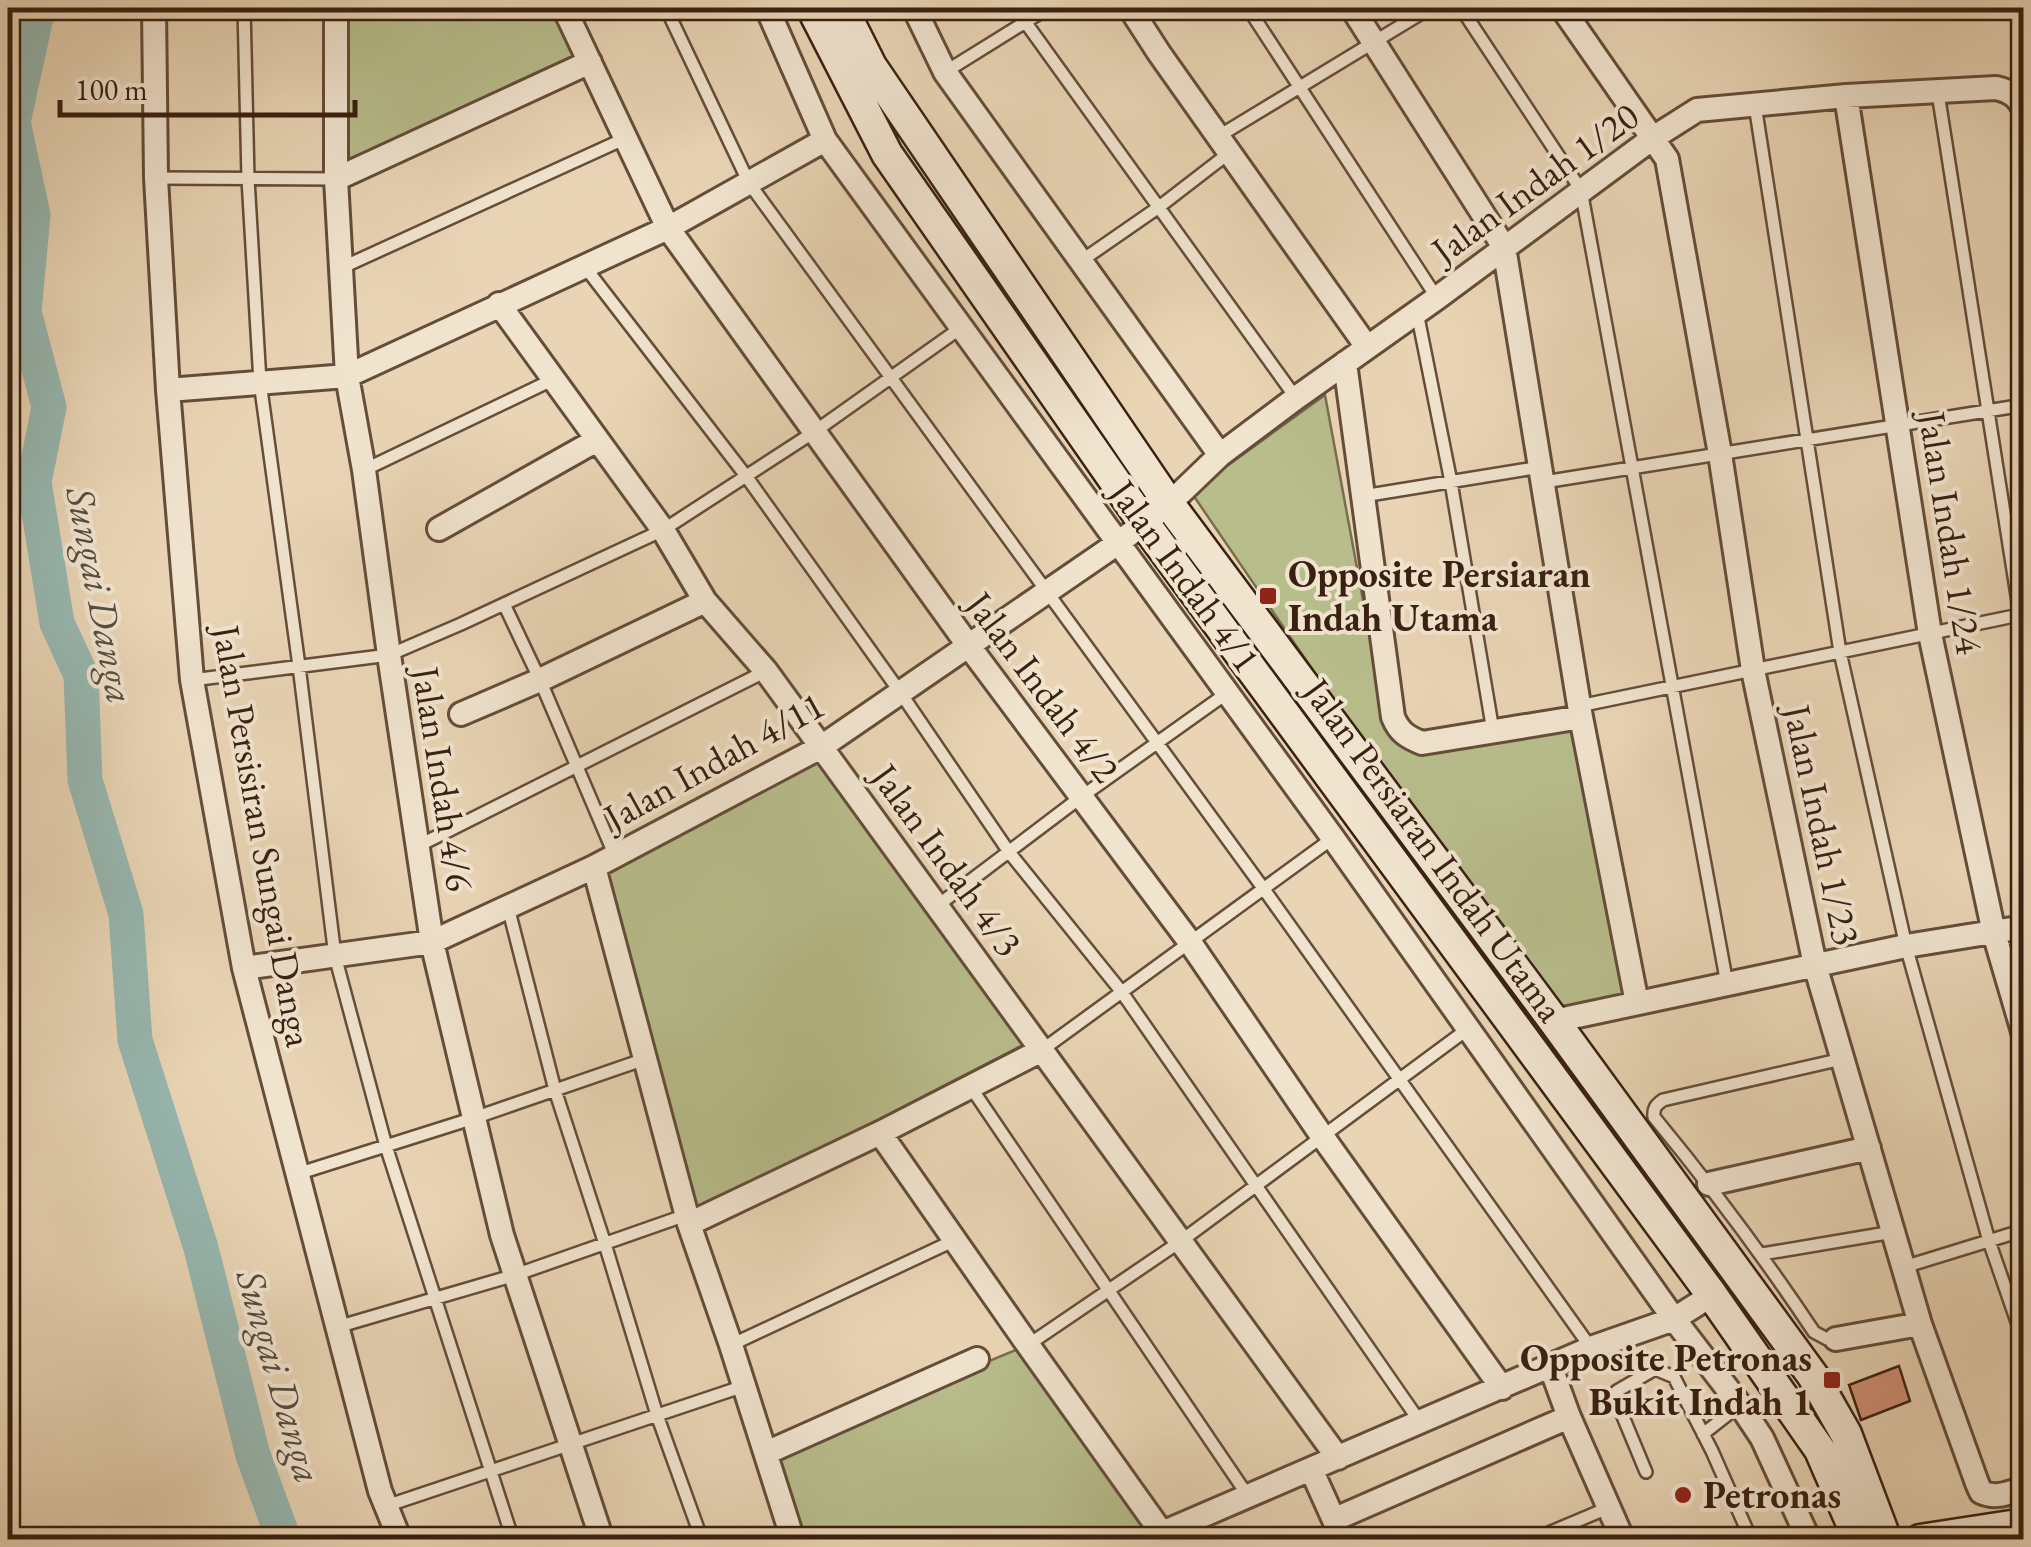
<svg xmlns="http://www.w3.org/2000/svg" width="2031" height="1547" font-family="'EB Garamond',serif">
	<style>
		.green { fill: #b8bd8c; stroke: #786e4e; stroke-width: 2.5 }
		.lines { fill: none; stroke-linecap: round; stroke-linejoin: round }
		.river { stroke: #97b8b1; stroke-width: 35 }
		.building { fill: #d19176; stroke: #392011; stroke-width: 2.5 }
		.service-casing { stroke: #654d3a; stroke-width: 16 }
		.minor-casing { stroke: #654d3a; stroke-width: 28 }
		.secondary-casing { stroke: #392011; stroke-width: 35 }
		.service { stroke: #f1e4cf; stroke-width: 11 }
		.minor { stroke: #f1e4cf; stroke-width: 22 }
		.secondary { stroke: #f1e4cf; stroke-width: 30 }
		.poi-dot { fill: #8f2418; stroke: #f1e4cf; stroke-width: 4 }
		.labels { text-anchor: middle; stroke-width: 8; stroke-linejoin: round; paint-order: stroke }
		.street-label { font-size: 38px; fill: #392011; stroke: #f1e4cf }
		.poi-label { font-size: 38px; font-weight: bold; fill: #392011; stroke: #f1e4cf; text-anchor: start }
		.water-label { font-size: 40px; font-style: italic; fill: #554e41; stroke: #f1e4cf }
	</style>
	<rect width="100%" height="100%" fill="#e9d5b5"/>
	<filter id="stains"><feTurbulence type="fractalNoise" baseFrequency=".002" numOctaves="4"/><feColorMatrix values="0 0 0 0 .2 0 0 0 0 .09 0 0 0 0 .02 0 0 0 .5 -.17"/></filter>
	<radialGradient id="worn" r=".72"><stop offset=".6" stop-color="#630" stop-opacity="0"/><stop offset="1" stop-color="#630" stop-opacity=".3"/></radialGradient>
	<path class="green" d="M338 8H560L583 61 340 170Z
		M1325 395 1385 719 1395 739 1575 727 1628 1000 1556 1016 1360 739 1191 492Z
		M820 755 1023 1045 692 1216 604 869Z
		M1028 1345 1145 1529 1119 1540 799 1539 766 1453Z"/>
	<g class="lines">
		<path class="river" d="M38 8 13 122 33 215 24 312 49 407 34 482 57 623 81 675 85 780 126 914 135 1040 201 1248 253 1455 284 1540"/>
	</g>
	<path class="building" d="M1899 1366 1910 1401 1861 1420 1849 1385Z"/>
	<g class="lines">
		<g class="service-casing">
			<path id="service" d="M244 8 248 179 260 382 299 666 335 956 386 1146 513 1540
				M666 8 749 183 1263 888 1591 1348
				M1018 8 1026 23 1296 398
				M1248 8 1437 298
				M1461 8 1581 190 1727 984
				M945 72 1048 8
				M1938 93 2024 640
				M1755 105 1840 652 1906 946 1989 1241 2024 1342
				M1219 136 1430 8
				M156 178 336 179
				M1081 261 1159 207 1229 153
				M585 267 746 476 900 692 1009 852 1121 991 1420 1422
				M341 268 626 138
				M1417 312 1451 482 1493 731
				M364 470 554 379
				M1544 482 2024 405
				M1363 496 1541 467
				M504 604 540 680 615 856
				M192 680 389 655 461 624 663 530 814 432 962 327
				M1579 706 2024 614
				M418 846 766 671
				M937 906 1081 797 1227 693
				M508 907 555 1090 605 1244 657 1415 702 1540
				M1042 1050 1333 838
				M970 1086 1248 1496
				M297 1174 474 1118 645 1059
				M1762 1254 1893 1232
				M1904 1267 2024 1230
				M337 1327 515 1275 686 1215
				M1836 1339H1827L1814 1332C1764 1257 1711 1186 1654 1117 1653 1108 1656 1105 1663 1100L1842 1059
				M731 1345 955 1240
				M1028 1345 1181 1241 1469 1028
				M1703 1434 1740 1405
				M1646 1472 1619 1407 1617 1391 1655 1369 1674 1377 1712 1451 1746 1528V1540
				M386 1506 744 1386
				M1532 1540 1610 1507"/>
		</g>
		<g class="minor-casing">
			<path id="minor" d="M154 8 156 178 168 390 192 680 244 968 380 1491 400 1540
				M336 8V179L347 376 364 470 389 655 432 942 502 1235 602 1540
				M564 8 668 228 968 645 1189 941 1322 1136 1502 1388
				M767 8 825 140 1333 838 1674 1319 1740 1405 1762 1438 1809 1540
				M914 8 945 72 1220 455
				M1130 8 1159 53 1367 347
				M1352 8 1504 247 1581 717 1637 1003
				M1562 8 1667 159 1720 454 1753 670 1815 965 1920 1324 1977 1483 1981 1492C1996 1499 2008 1493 2024 1488
				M1846 96 1930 634 1994 933 2024 1035
				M336 179 590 62
				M499 304 663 530 705 601 766 671 1338 1458
				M1345 363 1393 717C1399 732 1407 737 1422 743L1581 717
				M168 390 347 376 668 228 825 140
				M439 529 597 440
				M461 714 540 680 705 601
				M594 867 689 1224 731 1345 793 1540
				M244 968 432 942 594 867 821 747 1118 543 1169 504 1220 455 1296 398 1437 298 1653 138 1697 110 1846 96 1996 88C2010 91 2017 96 2024 109
				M1554 1021 1906 946 2024 927
				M880 1133 1028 1345 1167 1540
				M1709 1184 1869 1148
				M689 1224 880 1133 1042 1050
				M1836 1339 1920 1324
				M1550 1365 1569 1417 1623 1540
				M766 1453 977 1359
				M1311 1469 1343 1540
				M1335 1519 1569 1417
				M1146 1540 1591 1348 1674 1319 1712 1295"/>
		</g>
		<g class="secondary-casing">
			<path id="secondary" d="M812 8 887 154 1144 523 1712 1295 1820 1450 1859 1540
				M842 8 871 66 1169 504 1554 1021 1813 1376 1846 1434 1886 1540
				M1920 1540 2024 1524"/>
		</g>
		<use href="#service" class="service"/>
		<use href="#minor" class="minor"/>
		<use href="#secondary" class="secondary"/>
	</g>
	<g class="poi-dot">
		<rect x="1258" y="586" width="20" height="20" rx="5"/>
		<rect x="1822" y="1370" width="20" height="20" rx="5"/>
		<circle cx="1683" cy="1495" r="10"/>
	</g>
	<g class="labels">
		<g class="street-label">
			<text transform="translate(1535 183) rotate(-36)" y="13">Jalan Indah 1/20</text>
			<text transform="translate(1951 533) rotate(81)" y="13">Jalan Indah 1/24</text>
			<text transform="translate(1185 576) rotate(54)" y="13">Jalan Indah 4/1</text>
			<text transform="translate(1043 687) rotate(53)" y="13">Jalan Indah 4/2</text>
			<text transform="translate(714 761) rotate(-29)" y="13">Jalan Indah 4/11</text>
			<text transform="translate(443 779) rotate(81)" y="13">Jalan Indah 4/6</text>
			<text transform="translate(1822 825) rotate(78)" y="13">Jalan Indah 1/23</text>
			<text transform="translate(263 836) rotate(80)" y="13">Jalan Persisiran Sungai Danga</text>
			<text transform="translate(1434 850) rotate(54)" y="13">Jalan Persiaran Indah Utama</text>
			<text transform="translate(947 860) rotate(54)" y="13">Jalan Indah 4/3</text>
		</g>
		<g class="poi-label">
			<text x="1288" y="587">Opposite Persiaran<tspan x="1288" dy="44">Indah Utama</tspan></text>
			<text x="1812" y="1371" text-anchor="end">Opposite Petronas<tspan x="1812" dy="44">Bukit Indah 1</tspan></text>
			<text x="1703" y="1508">Petronas</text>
		</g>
		<g class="water-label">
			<text transform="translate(101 595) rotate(79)" y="14">Sungai Danga</text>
			<text transform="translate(280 1376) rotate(74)" y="14">Sungai Danga</text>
		</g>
	</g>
	<rect width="2031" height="1547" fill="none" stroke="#e9d5b5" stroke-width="40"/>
	<rect x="10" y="10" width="2011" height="1527" fill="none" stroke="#392011" stroke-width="5"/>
	<rect x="20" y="20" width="1991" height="1507" fill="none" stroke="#392011" stroke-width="2.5"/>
	<path d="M60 100v15h295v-15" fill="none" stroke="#392011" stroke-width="5"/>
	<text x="75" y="100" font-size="30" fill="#392011" stroke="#f1e4cf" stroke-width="8" paint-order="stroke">100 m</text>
	<rect width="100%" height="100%" filter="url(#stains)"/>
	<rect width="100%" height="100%" fill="url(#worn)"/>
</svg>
